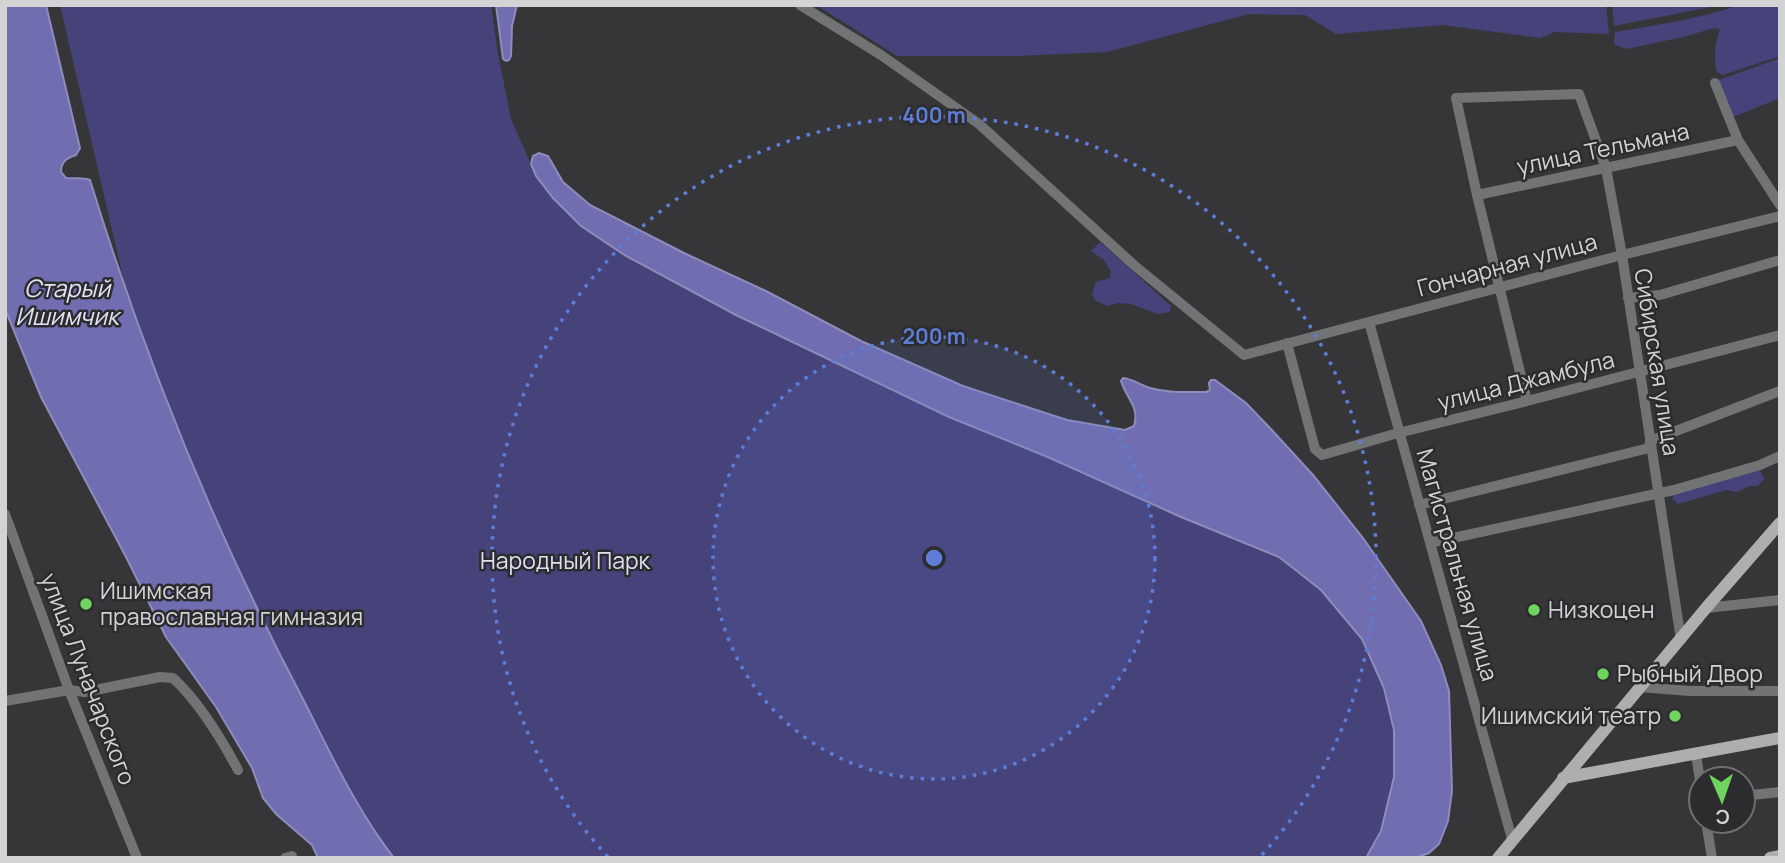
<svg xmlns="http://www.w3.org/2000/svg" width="1785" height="863" font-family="Manrope,sans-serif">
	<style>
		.green { fill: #46437a }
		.water { fill: #706eb0; stroke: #8e8cbb; stroke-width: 2 }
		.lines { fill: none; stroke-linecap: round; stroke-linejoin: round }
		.minor { stroke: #727374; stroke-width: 10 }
		.major { stroke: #aeaeb1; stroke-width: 12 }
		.ring { fill: none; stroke: #5d7dd7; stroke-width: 3.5; stroke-dasharray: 3.5 7 }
		.poi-dot { fill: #6fd360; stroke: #2c2c2f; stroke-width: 2.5 }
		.labels { text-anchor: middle; stroke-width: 5; stroke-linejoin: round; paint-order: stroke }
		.street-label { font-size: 23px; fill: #d3d3d5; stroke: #2c2c2f }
		.park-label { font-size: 23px; fill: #dedff2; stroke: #2c2c2f }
		.poi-label { font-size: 23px; fill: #d3d3d5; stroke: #2c2c2f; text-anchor: start }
		.water-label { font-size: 24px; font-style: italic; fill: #e2e3f6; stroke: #2c2c2f }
		.centre { fill: #5d7dd7; stroke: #2c2c2f; stroke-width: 3.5 }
		.ring-label { font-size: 21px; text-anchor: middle; font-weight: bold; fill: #5d7dd7; stroke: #2c2c2f; stroke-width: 5; stroke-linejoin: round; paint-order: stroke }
	</style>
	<rect width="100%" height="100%" fill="#363639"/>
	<path class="green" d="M60 5H491L498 54 511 119 536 176 553 198 582 226 626 256 736 315 949 417 1050 458 1181 517 1279 557 1321 590 1362 639 1384 688 1394 730V777L1381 831 1366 858H394L382 843 353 796 279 655 214 514 158 380 125 286Z
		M816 5H1606L1609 34 1555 32 1540 38 1443 25 1336 34 1305 15 1249 14 1107 52 1015 56H897Z
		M1612 5H1721L1614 26Z
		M1739 5H1780V56L1723 75 1717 72C1713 57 1715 43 1720 29L1714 28 1683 37 1626 49 1614 44 1615 32C1657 25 1699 19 1739 5Z
		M1780 58V98L1733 117 1719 80Z
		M1100 242 1171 306 1170 312 1158 314 1131 304 1118 303 1108 306 1096 301 1092 294 1096 282 1110 278 1111 272 1104 260 1091 251Z
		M1760 470 1764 479 1758 486H1749L1737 492 1726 490 1678 504 1672 499 1674 495Z"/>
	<path class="water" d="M5 5H46L80 148 76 155C67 158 61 161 61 172L66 178C75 179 82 177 90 180 145 359 216 535 304 701 331 754 357 811 394 858H318L312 845 276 814 263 798 252 768 216 707 166 637 126 557 41 397 5 309Z
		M496 5H517L512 26 511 56 509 60 506 61 503 59Z
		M539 153 548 156 563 182 590 205 684 253 766 291 861 341 963 386 1067 420 1125 430 1134 426C1140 407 1126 398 1121 381L1123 378C1133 379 1140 385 1150 388 1168 393 1187 392 1206 392L1210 390 1209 383 1211 380H1215L1246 403 1269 427 1313 475 1363 538 1421 621 1441 665 1449 691 1452 791 1448 821 1439 844 1429 853 1415 858H1366L1381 831 1394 777V730L1384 688 1362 639 1321 590 1279 557 1181 517 1050 458 949 417 736 315 626 256 581 226 553 198 536 176 531 164 533 156Z"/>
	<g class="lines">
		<path class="minor" d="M800 5 881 55 979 124 1135 266 1244 355 1622 255 1780 216
			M1715 83 1738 140 1780 205
			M1477 195 1738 140
			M1628 298 1660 295 1780 260
			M1369 322 1512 839 1509 844
			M1287 343 1315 449 1322 455 1398 433 1527 401 1780 335
			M1527 401 1477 195 1456 98 1579 94 1606 168 1622 255 1681 640
			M1419 505 1649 448 1650 441 1780 391
			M5 514 69 690 137 858
			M1430 543 1674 490 1760 465 1780 456
			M1706 608 1780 600
			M1639 687 1690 691H1780
			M5 701 69 690 85 692 160 677 173 678C198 701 222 740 238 770
			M1696 755 1701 787
			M1743 796 1780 792
			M1706 821 1712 858
			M285 858 292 856"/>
		<path class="major" d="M1563 778 1780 738
			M1498 858 1706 608 1780 523
			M1770 858 1780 856"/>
	</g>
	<circle cx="934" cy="558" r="221" fill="#5d7dd7" fill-opacity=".12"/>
	<g class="ring">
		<circle cx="934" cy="558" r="221"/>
		<path d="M608 857A442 442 0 1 1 1260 857"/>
	</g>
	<g class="poi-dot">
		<circle cx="86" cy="604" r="7"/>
		<circle cx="1534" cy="610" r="7"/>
		<circle cx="1603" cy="674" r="7"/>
		<circle cx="1675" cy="716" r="7"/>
	</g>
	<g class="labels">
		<g class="street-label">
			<text transform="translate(1603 149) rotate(-12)" y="8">улица Тельмана</text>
			<text transform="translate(1507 265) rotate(-15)" y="8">Гончарная улица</text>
			<text transform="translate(1657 362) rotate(81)" y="8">Сибирская улица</text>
			<text transform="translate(1526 381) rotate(-14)" y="8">улица Джамбула</text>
			<text transform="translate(1457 565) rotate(74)" y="8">Магистральная улица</text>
			<text transform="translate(88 679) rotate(69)" y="8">улица Луначарского</text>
		</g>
		<g class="park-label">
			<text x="565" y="569">Народный Парк</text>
		</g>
		<g class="poi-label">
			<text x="100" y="599">Ишимская<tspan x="100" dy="26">православная гимназия</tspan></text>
			<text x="1548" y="618">Низкоцен</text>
			<text x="1617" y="682">Рыбный Двор</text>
			<text x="1661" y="724" text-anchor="end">Ишимский театр</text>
		</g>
		<g class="water-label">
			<text x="67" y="297">Старый<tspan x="67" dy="28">Ишимчик</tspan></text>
		</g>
	</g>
	<circle cx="934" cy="558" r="10" class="centre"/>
	<g class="ring-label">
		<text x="934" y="123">400 m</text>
		<text x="934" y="344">200 m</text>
	</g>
	<rect width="1785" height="863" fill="none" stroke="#d3d3d5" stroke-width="14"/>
	<g transform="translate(1722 800) rotate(178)"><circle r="33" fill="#2c2c2f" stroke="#6f6f71" stroke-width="2"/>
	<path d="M0-5L12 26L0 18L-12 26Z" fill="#6fd360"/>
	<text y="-10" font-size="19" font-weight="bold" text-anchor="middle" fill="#d3d3d5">С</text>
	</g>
</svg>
